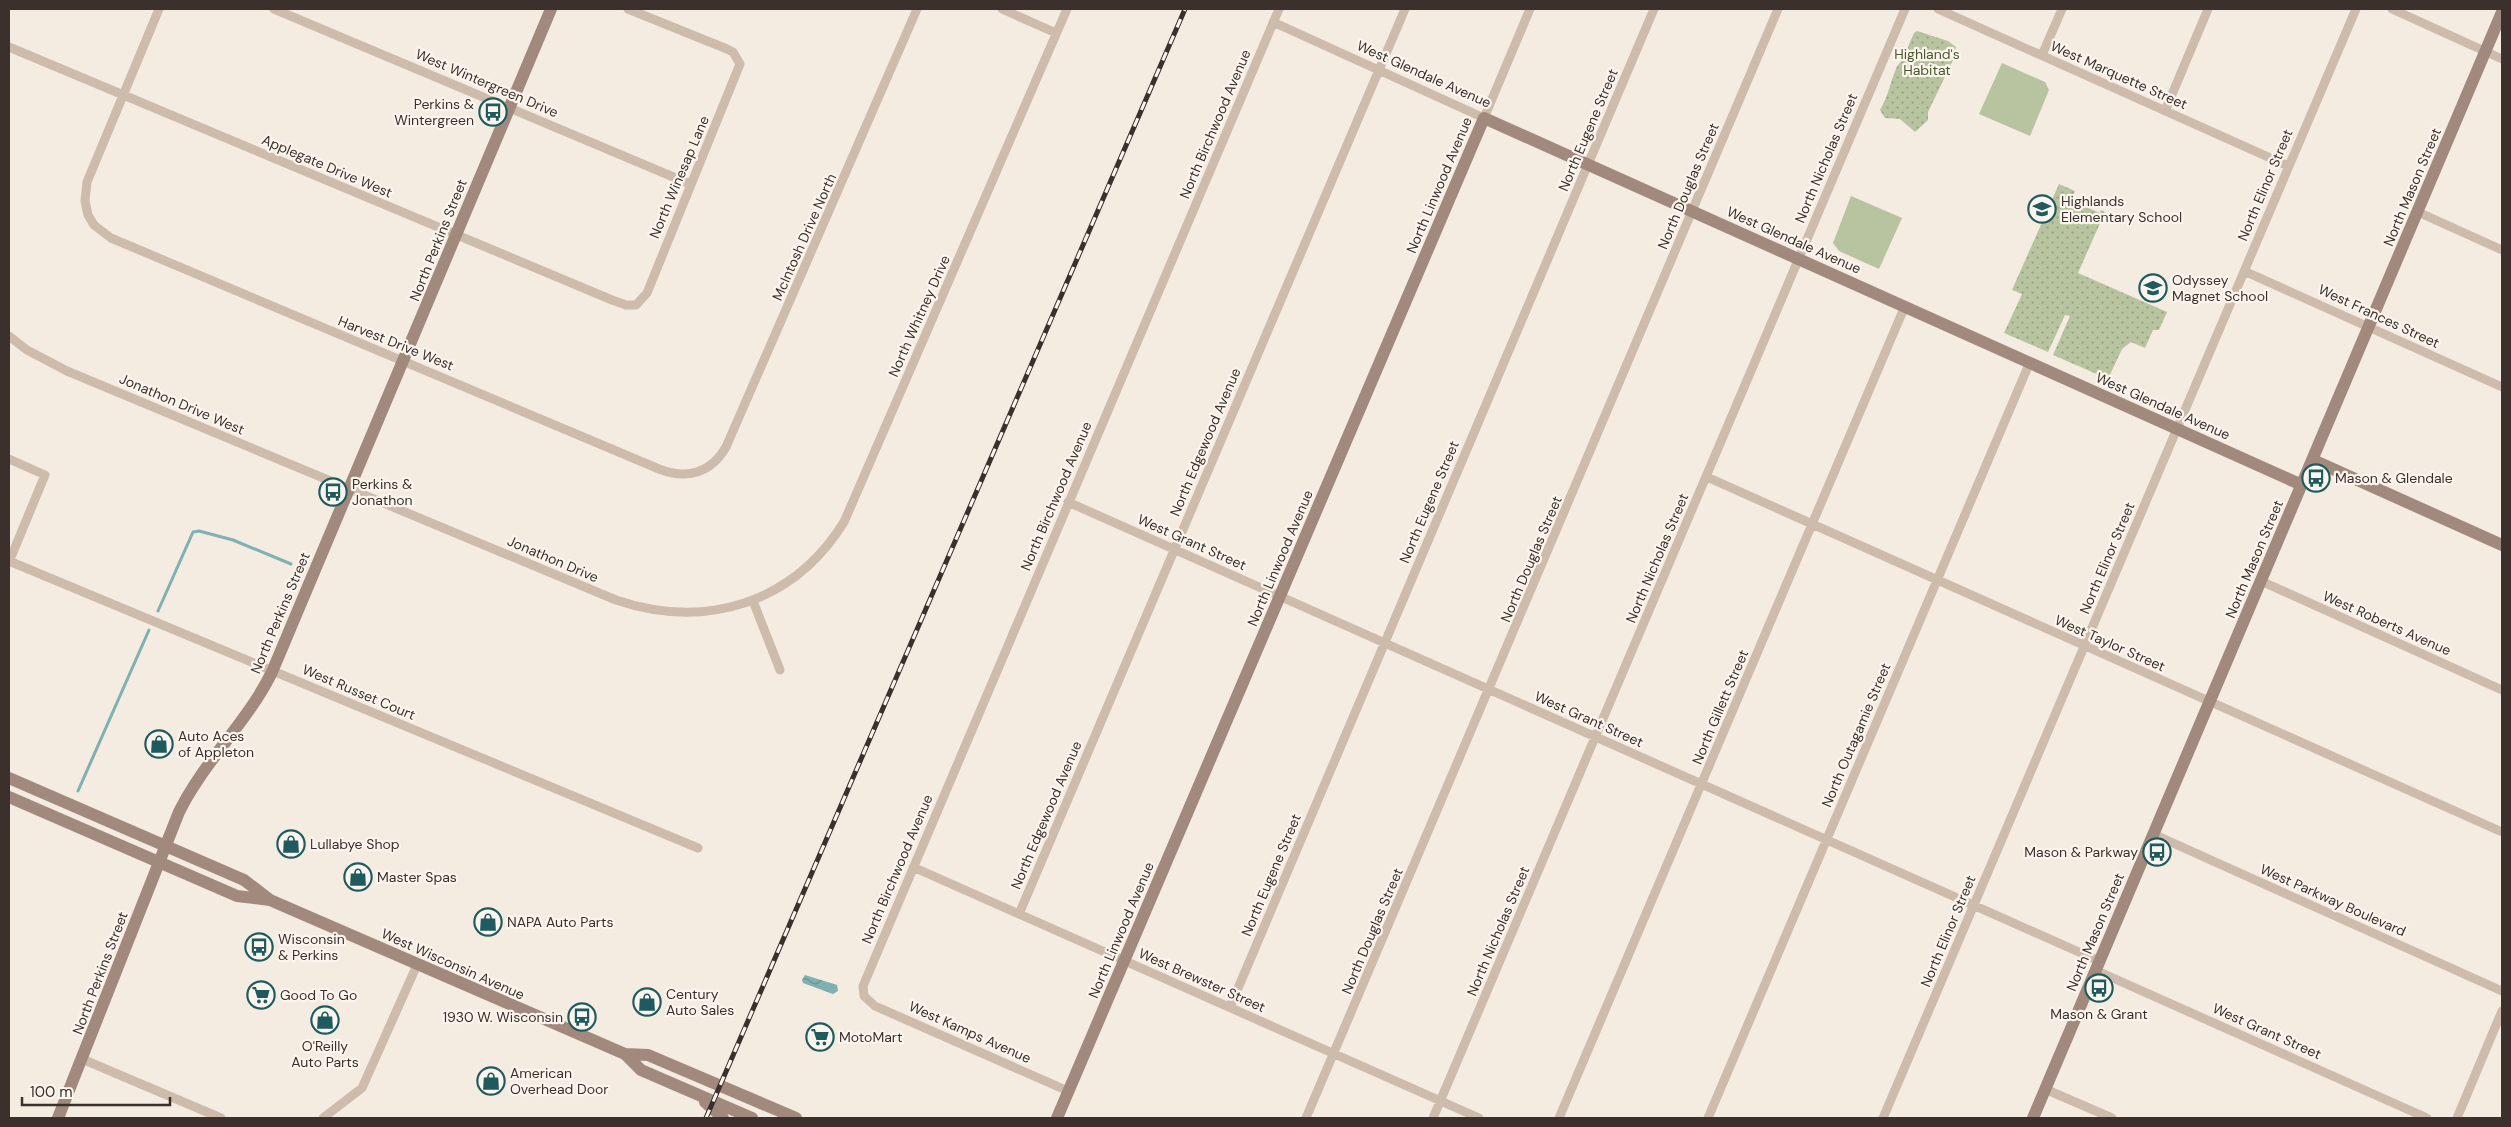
<svg xmlns="http://www.w3.org/2000/svg" width="2511" height="1127" font-family="'DM Sans',sans-serif">
	<style>
		.park { fill: url(#park-dots) }
		.pitch { fill: #b8c4a0 }
		.water { fill: url(#water-waves) }
		.lines { fill: none; stroke-linecap: round; stroke-linejoin: round }
		.stream { stroke: #7fb0b2; stroke-width: 3 }
		.street { stroke: #cdbbac; stroke-width: 9 }
		.secondary { stroke: #a18a7d; stroke-width: 12 }
		.rail-casing { stroke: #3b302b; stroke-width: 5 }
		.rail { stroke: #fbf5ee; stroke-width: 3; stroke-dasharray: 9; stroke-linecap: butt }
		.labels { text-anchor: middle; stroke-width: 4.5; stroke-linejoin: round; paint-order: stroke }
		.park-label { font-size: 14px; fill: #4a5a2e; stroke: #fbf5ee }
		.street-label { font-size: 14px; fill: #3b302b; stroke: #fbf5ee }
		.poi-label { font-size: 14px; fill: #3b302b; stroke: #fbf5ee; text-anchor: start }
	</style>
	<defs>
		<pattern id="park-dots" width="8" height="8" patternUnits="userSpaceOnUse" patternTransform="scale(1.25)"><rect width="8" height="8" fill="#b8c4a0"/><path d="M2 2h.1M6 6h.1" fill="none" stroke="#97a083" stroke-width="1.8" stroke-linecap="round"/></pattern>
		<pattern id="water-waves" width="16" height="10" patternUnits="userSpaceOnUse" patternTransform="scale(1.25)"><rect width="16" height="10" fill="#7fb0b2"/><path d="M0 5q4-4 8 0t8 0" fill="none" stroke="#699091"/></pattern>
	</defs>
	<rect width="100%" height="100%" fill="#f4ebe1"/>
	<path class="park" d="M1917 31 1948 41 1956 47 1953 60 1928 112V120L1915 132 1900 119 1885 118 1880 110C1888 97 1890 83 1896 69 1897 65 1901 62 1903 59 1907 50 1910 41 1914 33Z
		M2059 184 2075 191 2071 200 2100 213 2101 210 2105 212 2078 273 2167 312 2159 330H2153L2145 348 2131 342 2122 349 2108 379 2053 355 2070 316 2065 315 2048 352 2004 333 2022 294 2012 290Z"/>
	<path class="pitch" d="M2002 63 2045 82 2049 90 2030 136 1979 114Z
		M1851 196 1902 218 1879 269 1839 251 1833 243Z"/>
	<path class="water" d="M805 975 837 985 838 991 833 994 803 983 802 980Z"/>
	<g class="lines">
		<path class="stream" d="M158 611 193 532 199 531 233 540 291 564
			M78 791 149 630"/>
		<path class="street" d="M159 9 87 182 85 201 88 215 94 225 111 238 659 469C687 480 711 473 726 447L917 9
			M274 9 690 184
			M1002 9 1056 33
			M1938 9 2288 166
			M2392 9 2502 59
			M1273 22 1484 118 1530 9
			M9 47 612 300 626 305H636L647 293 740 64 733 52 727 49 628 9
			M2042 55 2062 9
			M2165 111 2208 9
			M2418 212 2502 250
			M2244 271 2502 387
			M9 336 27 350 67 371 616 600C705 630 793 604 844 522L1067 9
			M9 459 45 475 9 562
			M1707 477 2502 832
			M1068 502 2099 961
			M9 561 698 848
			M2261 581 2502 690
			M753 601 780 670
			M2153 834 2502 991
			M913 867 1479 1118
			M1019 914 1405 9
			M2095 970 2427 1118
			M1230 1007 1654 9
			M82 1059 221 1118
			M2045 1089 2112 1118
			M1068 1091 875 1006 864 996 863 986 1279 9
			M323 1118 362 1088 417 965
			M1306 1118 1778 9
			M1433 1118 1905 9
			M1559 1118 1905 306
			M1708 1118 2030 362
			M1883 1118 2356 9
			M2457 1118 2502 1011"/>
		<path class="secondary" d="M2313 460 2502 545
			M9 778 244 880 270 900 625 1054 641 1070 752 1118
			M9 797 237 896 270 900
			M625 1054 648 1055 796 1118
			M705 1102 723 1118
			M58 1118 179 812C204 761 247 723 272 672L551 9
			M1057 1118 1484 118 2302 485
			M2033 1118 2502 12"/>
		<g class="rail-casing">
			<path id="rail" d="M706 1118 1185 9"/>
		</g>
		<use href="#rail" class="rail"/>
	</g>
	<defs>
		<g id="bus-ring" transform="scale(1.4375)"><circle r="9.5" fill="#fbf5ee" stroke="#1f5a5e" stroke-width="1.5"/><path d="M-5-6H5V4H4V6H2V4H-2V6H-4V4H-5ZM-3.5-4V0h7V-4ZM-3.5 1.2v1.5H-2V1.2ZM2 1.2v1.5H3.5V1.2Z" fill="#1f5a5e"/></g>
		<g id="school-ring" transform="scale(1.4375)"><circle r="9.5" fill="#fbf5ee" stroke="#1f5a5e" stroke-width="1.5"/><path d="M0-5L7-2L0 1L-7-2ZM-4 1L0 2.5L4 1V4Q0 6-4 4Z" fill="#1f5a5e"/></g>
		<g id="shop-ring" transform="scale(1.4375)"><circle r="9.5" fill="#fbf5ee" stroke="#1f5a5e" stroke-width="1.5"/><path d="M-5-2.5h2.3a2.7 3.5 0 0 1 5.4 0H5L5.5 6h-11ZM-1.5-2.5h3a1.5 2.3 0 0 0-3 0Z" fill="#1f5a5e"/></g>
		<g id="supermarket-ring" transform="scale(1.4375)"><circle r="9.5" fill="#fbf5ee" stroke="#1f5a5e" stroke-width="1.5"/><path d="M-6-5.5h2.5l.6 2H6L4.5 2H-2.5L-4.4-4H-6ZM-1.5 3.2a1.3 1.3 0 1 0 .1 0ZM3 3.2a1.3 1.3 0 1 0 .1 0Z" fill="#1f5a5e"/></g>
	</defs>
	<g fill-rule="evenodd">
		<use href="#bus-ring" x="493" y="112"/>
		<use href="#school-ring" x="2042" y="209"/>
		<use href="#school-ring" x="2153" y="288"/>
		<use href="#bus-ring" x="2316" y="478"/>
		<use href="#bus-ring" x="333" y="492"/>
		<use href="#shop-ring" x="159" y="744"/>
		<use href="#shop-ring" x="291" y="844"/>
		<use href="#bus-ring" x="2157" y="852"/>
		<use href="#shop-ring" x="358" y="877"/>
		<use href="#shop-ring" x="488" y="922"/>
		<use href="#bus-ring" x="259" y="947"/>
		<use href="#bus-ring" x="2099" y="988"/>
		<use href="#supermarket-ring" x="261" y="995"/>
		<use href="#shop-ring" x="647" y="1002"/>
		<use href="#bus-ring" x="582" y="1017"/>
		<use href="#shop-ring" x="325" y="1020"/>
		<use href="#supermarket-ring" x="820" y="1037"/>
		<use href="#shop-ring" x="491" y="1081"/>
	</g>
	<g class="labels">
		<g class="park-label">
			<text x="1927" y="59">Highland's<tspan x="1927" dy="16">Habitat</tspan></text>
		</g>
		<g class="street-label">
			<text transform="translate(1424 74) rotate(24)" y="5">West Glendale Avenue</text>
			<text transform="translate(2119 75) rotate(24)" y="5">West Marquette Street</text>
			<text transform="translate(487 83) rotate(23)" y="5">West Wintergreen Drive</text>
			<text transform="translate(1215 124) rotate(-67)" y="5">North Birchwood Avenue</text>
			<text transform="translate(1588 130) rotate(-67)" y="5">North Eugene Street</text>
			<text transform="translate(1826 158) rotate(-67)" y="5">North Nicholas Street</text>
			<text transform="translate(327 166) rotate(23)" y="5">Applegate Drive West</text>
			<text transform="translate(679 177) rotate(-67)" y="5">North Winesap Lane</text>
			<text transform="translate(1439 185) rotate(-67)" y="5">North Linwood Avenue</text>
			<text transform="translate(2265 185) rotate(-67)" y="5">North Elinor Street</text>
			<text transform="translate(1688 186) rotate(-67)" y="5">North Douglas Street</text>
			<text transform="translate(2412 187) rotate(-67)" y="5">North Mason Street</text>
			<text transform="translate(804 237) rotate(-66)" y="5">McIntosh Drive North</text>
			<text transform="translate(438 240) rotate(-68)" y="5">North Perkins Street</text>
			<text transform="translate(1794 240) rotate(24)" y="5">West Glendale Avenue</text>
			<text transform="translate(919 316) rotate(-66)" y="5">North Whitney Drive</text>
			<text transform="translate(2379 316) rotate(25)" y="5">West Frances Street</text>
			<text transform="translate(396 343) rotate(22)" y="5">Harvest Drive West</text>
			<text transform="translate(182 404) rotate(23)" y="5">Jonathon Drive West</text>
			<text transform="translate(2163 406) rotate(24)" y="5">West Glendale Avenue</text>
			<text transform="translate(1205 442) rotate(-67)" y="5">North Edgewood Avenue</text>
			<text transform="translate(1056 496) rotate(-67)" y="5">North Birchwood Avenue</text>
			<text transform="translate(1429 502) rotate(-67)" y="5">North Eugene Street</text>
			<text transform="translate(1192 542) rotate(24)" y="5">West Grant Street</text>
			<text transform="translate(1280 558) rotate(-67)" y="5">North Linwood Avenue</text>
			<text transform="translate(1657 558) rotate(-67)" y="5">North Nicholas Street</text>
			<text transform="translate(2107 558) rotate(-67)" y="5">North Elinor Street</text>
			<text transform="translate(553 559) rotate(23)" y="5">Jonathon Drive</text>
			<text transform="translate(1531 559) rotate(-67)" y="5">North Douglas Street</text>
			<text transform="translate(2254 559) rotate(-67)" y="5">North Mason Street</text>
			<text transform="translate(280 613) rotate(-67)" y="5">North Perkins Street</text>
			<text transform="translate(2387 623) rotate(24)" y="5">West Roberts Avenue</text>
			<text transform="translate(2110 643) rotate(24)" y="5">West Taylor Street</text>
			<text transform="translate(359 692) rotate(23)" y="5">West Russet Court</text>
			<text transform="translate(1720 707) rotate(-67)" y="5">North Gillett Street</text>
			<text transform="translate(1589 719) rotate(24)" y="5">West Grant Street</text>
			<text transform="translate(1856 735) rotate(-67)" y="5">North Outagamie Street</text>
			<text transform="translate(1046 815) rotate(-67)" y="5">North Edgewood Avenue</text>
			<text transform="translate(897 869) rotate(-67)" y="5">North Birchwood Avenue</text>
			<text transform="translate(1271 875) rotate(-67)" y="5">North Eugene Street</text>
			<text transform="translate(2333 900) rotate(24)" y="5">West Parkway Boulevard</text>
			<text transform="translate(1121 930) rotate(-67)" y="5">North Linwood Avenue</text>
			<text transform="translate(1372 931) rotate(-67)" y="5">North Douglas Street</text>
			<text transform="translate(1498 931) rotate(-67)" y="5">North Nicholas Street</text>
			<text transform="translate(1948 931) rotate(-67)" y="5">North Elinor Street</text>
			<text transform="translate(2095 932) rotate(-67)" y="5">North Mason Street</text>
			<text transform="translate(453 964) rotate(24)" y="5">West Wisconsin Avenue</text>
			<text transform="translate(100 973) rotate(-69)" y="5">North Perkins Street</text>
			<text transform="translate(1202 980) rotate(24)" y="5">West Brewster Street</text>
			<text transform="translate(2267 1031) rotate(24)" y="5">West Grant Street</text>
			<text transform="translate(970 1032) rotate(24)" y="5">West Kamps Avenue</text>
		</g>
		<g class="poi-label">
			<text x="474" y="109" text-anchor="end">Perkins &amp;<tspan x="474" dy="16">Wintergreen</tspan></text>
			<text x="2061" y="206">Highlands<tspan x="2061" dy="16">Elementary School</tspan></text>
			<text x="2172" y="285">Odyssey<tspan x="2172" dy="16">Magnet School</tspan></text>
			<text x="2335" y="483">Mason &amp; Glendale</text>
			<text x="352" y="489">Perkins &amp;<tspan x="352" dy="16">Jonathon</tspan></text>
			<text x="178" y="741">Auto Aces<tspan x="178" dy="16">of Appleton</tspan></text>
			<text x="310" y="849">Lullabye Shop</text>
			<text x="2138" y="857" text-anchor="end">Mason &amp; Parkway</text>
			<text x="377" y="882">Master Spas</text>
			<text x="507" y="927">NAPA Auto Parts</text>
			<text x="278" y="944">Wisconsin<tspan x="278" dy="16">&amp; Perkins</tspan></text>
			<text x="666" y="999">Century<tspan x="666" dy="16">Auto Sales</tspan></text>
			<text x="280" y="1000">Good To Go</text>
			<text x="2099" y="1019" text-anchor="middle">Mason &amp; Grant</text>
			<text x="563" y="1022" text-anchor="end">1930 W. Wisconsin</text>
			<text x="839" y="1042">MotoMart</text>
			<text x="325" y="1051" text-anchor="middle">O'Reilly<tspan x="325" dy="16">Auto Parts</tspan></text>
			<text x="510" y="1078">American<tspan x="510" dy="16">Overhead Door</tspan></text>
		</g>
	</g>
	<rect width="2511" height="1127" fill="none" stroke="#3b302b" stroke-width="20"/>
	<path d="M22 1097v8h148v-8" fill="none" stroke="#3b302b" stroke-width="2.5"/>
	<text x="30" y="1097" font-size="15" fill="#3b302b" stroke="#fbf5ee" stroke-width="4" paint-order="stroke">100 m</text>
</svg>
